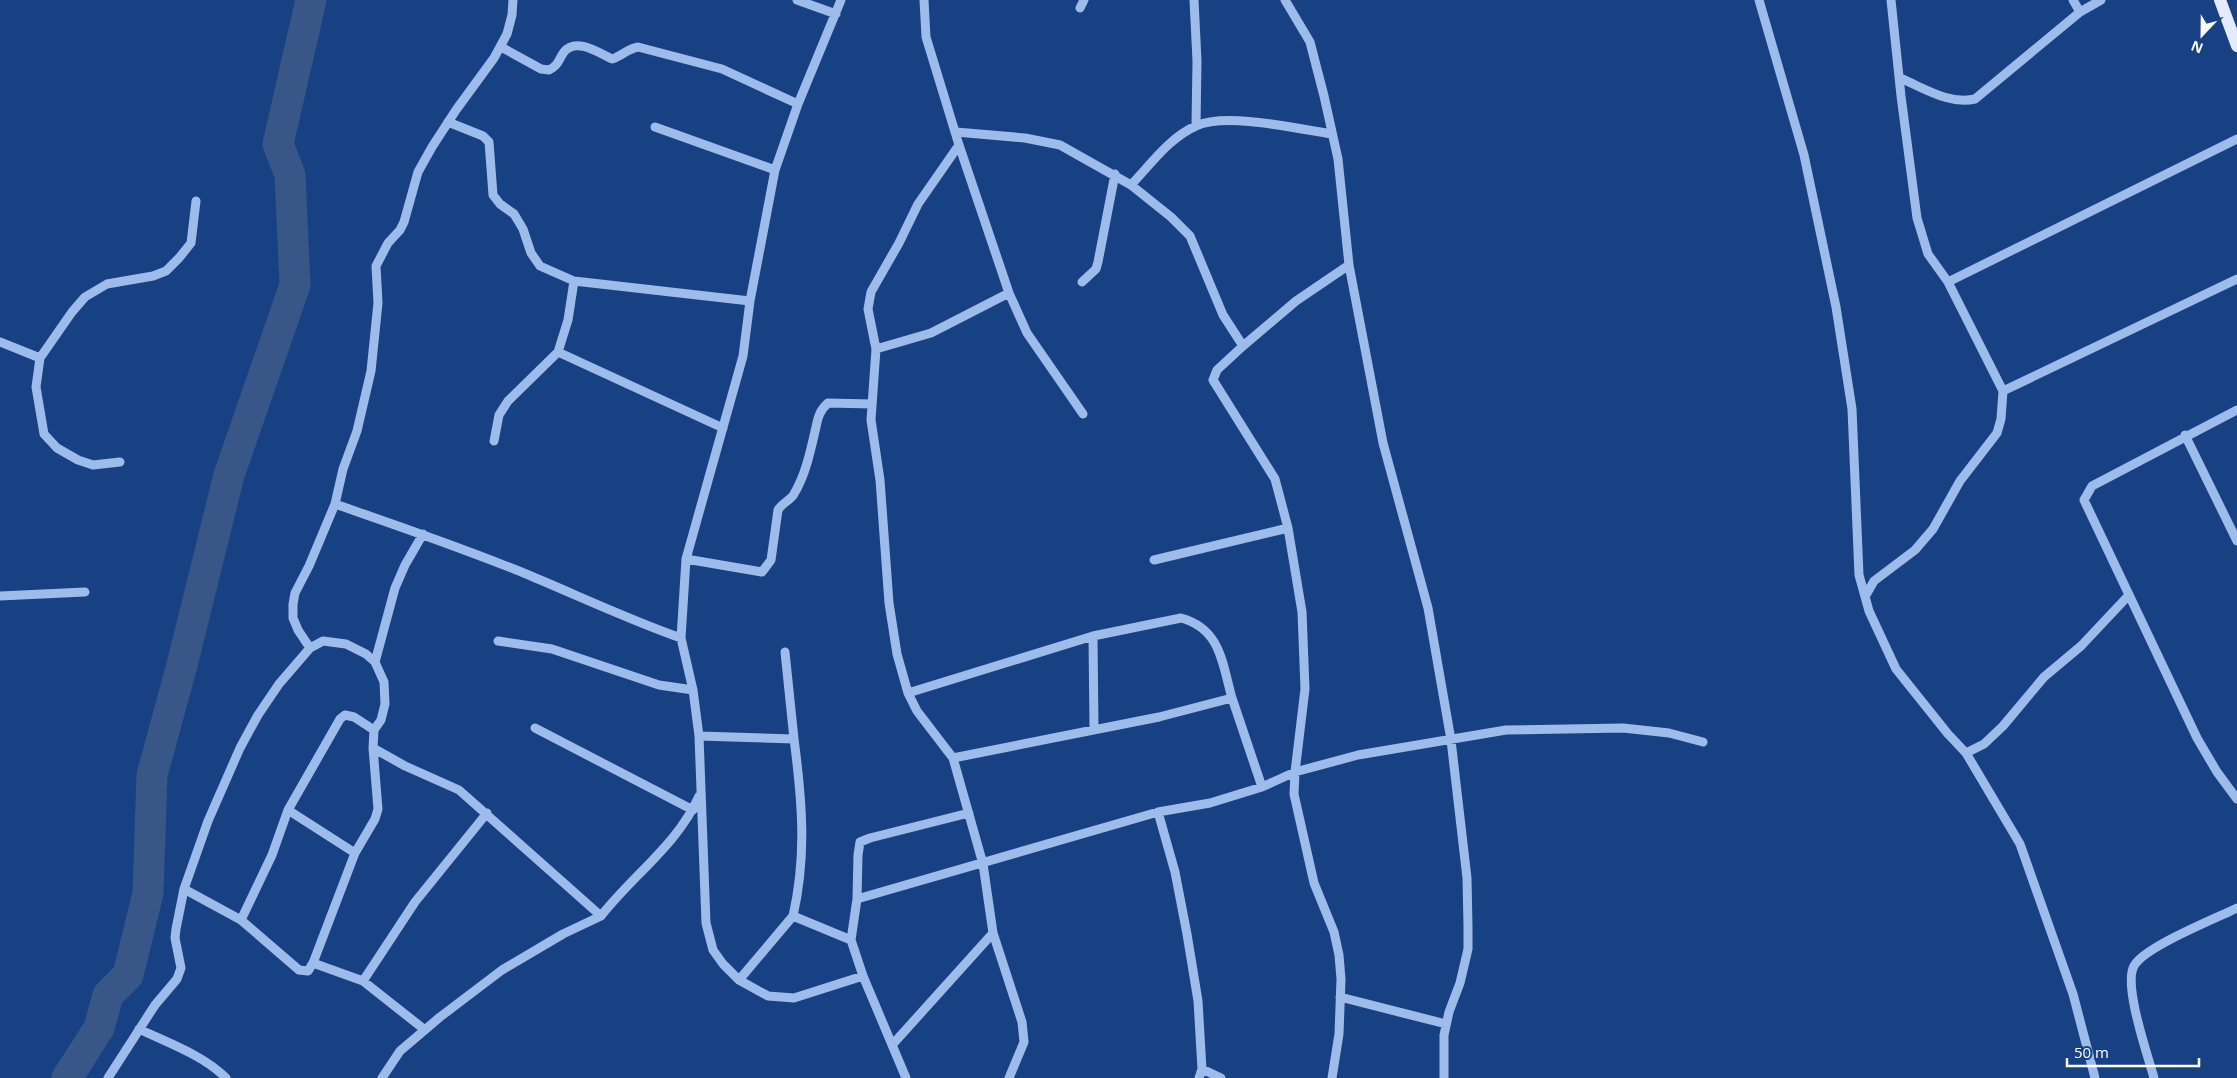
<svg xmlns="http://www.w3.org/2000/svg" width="2237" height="1078" font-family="'Open Sans',sans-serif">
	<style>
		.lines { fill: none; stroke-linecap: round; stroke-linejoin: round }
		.river { stroke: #385687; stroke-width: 31 }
		.minor { stroke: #9dbcec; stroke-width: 9 }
		.major { stroke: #e2ebff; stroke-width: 12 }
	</style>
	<rect width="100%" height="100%" fill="#184184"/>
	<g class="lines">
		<path class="river" d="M67 1078 99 1028 108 995 128 975 148 893 152 775 182 665 229 475 295 285 290 175 278 144 311 0"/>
		<path class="minor" d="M513 0 512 15 507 34 494 58 456 110 432 147 418 172 404 222 400 230 388 243 376 266 378 303 371 371 357 431 343 469 335 504C401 527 466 549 531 576 581 597 630 620 681 638
			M797 0 836 14
			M841 0 798 104 775 170 750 301 743 356 686 559 681 638 693 690 699 736 706 923 713 950 723 964 739 980 768 996 794 998 863 976
			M1194 0 1197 61 1196 125
			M1759 0 1804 155 1836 307 1852 409 1859 575 1869 611 1896 669 1948 734 1966 753 2020 844 2073 994 2095 1078
			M2073 0 2080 12 2101 0
			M1080 8 1084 0
			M501 47 541 69 549 70C559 65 558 60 564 52 576 37 599 53 612 59 622 56 627 49 638 47L722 69 798 104
			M1900 78C1924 88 1949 105 1975 99L2080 12
			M448 122 483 136 489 142 493 195 500 204 514 214 523 229 531 253 540 266 574 281
			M655 127 775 170
			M956 132 1025 138 1060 145 1131 185 1171 217 1190 236 1223 315 1243 346 1217 370 1213 380 1275 479 1288 528 1154 560
			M959 145 1009 293 931 333 876 349 871 420 880 480 889 603 897 654 908 693 917 711 953 758 983 864 993 933 1022 1022 1024 1042 1009 1078
			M1131 185C1150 165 1170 137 1196 126 1227 112 1298 129 1332 134
			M1349 265 1383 443 1428 608 1451 740 1467 878 1468 926V949L1460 983 1449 1012 1444 1035V1078
			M1082 282 1096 269 1098 262 1115 174
			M1948 282 2237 139
			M1009 293 1027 333 1083 414
			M0 342 40 358
			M1243 346 1296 301 1349 265 1338 159 1324 96 1310 42 1285 0
			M876 349 868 309 871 292 899 243 918 204 959 145 926 37 924 0
			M558 352 723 428
			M2003 391 2237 279
			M2237 410 2092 486 2084 500 2197 738 2217 772 2237 799
			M2185 435 2237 541
			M494 441 499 415 508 401 558 352 568 320 574 281 750 301
			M120 462 93 465 78 460 57 448 44 434 36 387 40 358 72 312 85 297 107 284 153 276 166 271 179 258 191 243 196 201
			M1288 528 1302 612 1305 689 1295 772 1358 755 1506 730 1623 728 1669 733 1703 742
			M686 559 762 572 771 560 778 510C782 503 791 500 794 494 806 474 811 449 816 427 818 417 820 410 828 403L872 404
			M1866 595 1874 581 1915 550 1933 529 1960 481 1997 433 2001 419 2003 391 1948 282 1928 254 1917 218 1901 96 1891 0
			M0 596 85 592
			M1093 636 1094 730
			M498 641 552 649 659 685 693 690
			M310 648 298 630 293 618V604L295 593 309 566 335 504
			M785 652 794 739
			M375 662 395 588 405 565 423 534
			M908 693 1093 636 1181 618C1221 629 1222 663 1232 698
			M535 728 693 810
			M699 736 794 739C802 800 807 855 793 916L851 940
			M373 748 405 766 459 790 601 916C633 875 678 844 699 796
			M1966 753 1984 744 2003 726 2044 677 2081 646 2129 595
			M953 758 1159 717 1232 698 1262 787 1210 803 1158 812 1175 872 1187 934 1198 1001 1202 1069 1199 1078
			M1262 787 1295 772 1294 794 1314 883 1334 932 1339 955 1341 979 1339 1034 1332 1078
			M184 889 241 920 299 970 308 971 313 963 355 853 375 819 378 809 373 748 374 730 354 717 345 715 340 719 288 810
			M857 899 858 855 860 842 870 838 969 813
			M241 920 272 855 288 810 355 853
			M313 963 363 981 425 1030
			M739 980 793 916
			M363 981 415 902 487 813
			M1340 997 1446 1024
			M139 1029C168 1043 203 1055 226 1078
			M893 1044 993 933
			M1202 1069 1221 1078
			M108 1078 155 1005 177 979 181 968 175 938 176 929 184 889 208 821 240 748 258 715 279 684 310 648 323 641 346 644 366 654 375 662 384 682 385 704 381 720 374 730
			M382 1078 400 1051 440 1017 502 970 563 934 601 916
			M906 1078 863 976 851 940 857 899 1158 812
			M2154 1078C2148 1056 2123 985 2134 966 2144 947 2215 919 2237 908"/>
		<path class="major" d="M2220 0 2237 46"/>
	</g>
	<g transform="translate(2202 35) rotate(202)" stroke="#184184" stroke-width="4" paint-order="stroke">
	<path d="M0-4L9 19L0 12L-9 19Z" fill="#ffffff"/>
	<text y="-8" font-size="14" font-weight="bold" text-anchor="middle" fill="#ffffff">N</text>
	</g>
	<path d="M2067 1058v8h132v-8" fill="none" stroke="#ffffff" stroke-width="2.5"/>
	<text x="2074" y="1058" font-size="15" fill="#ffffff" stroke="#184184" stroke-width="4" paint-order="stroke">50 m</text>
</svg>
